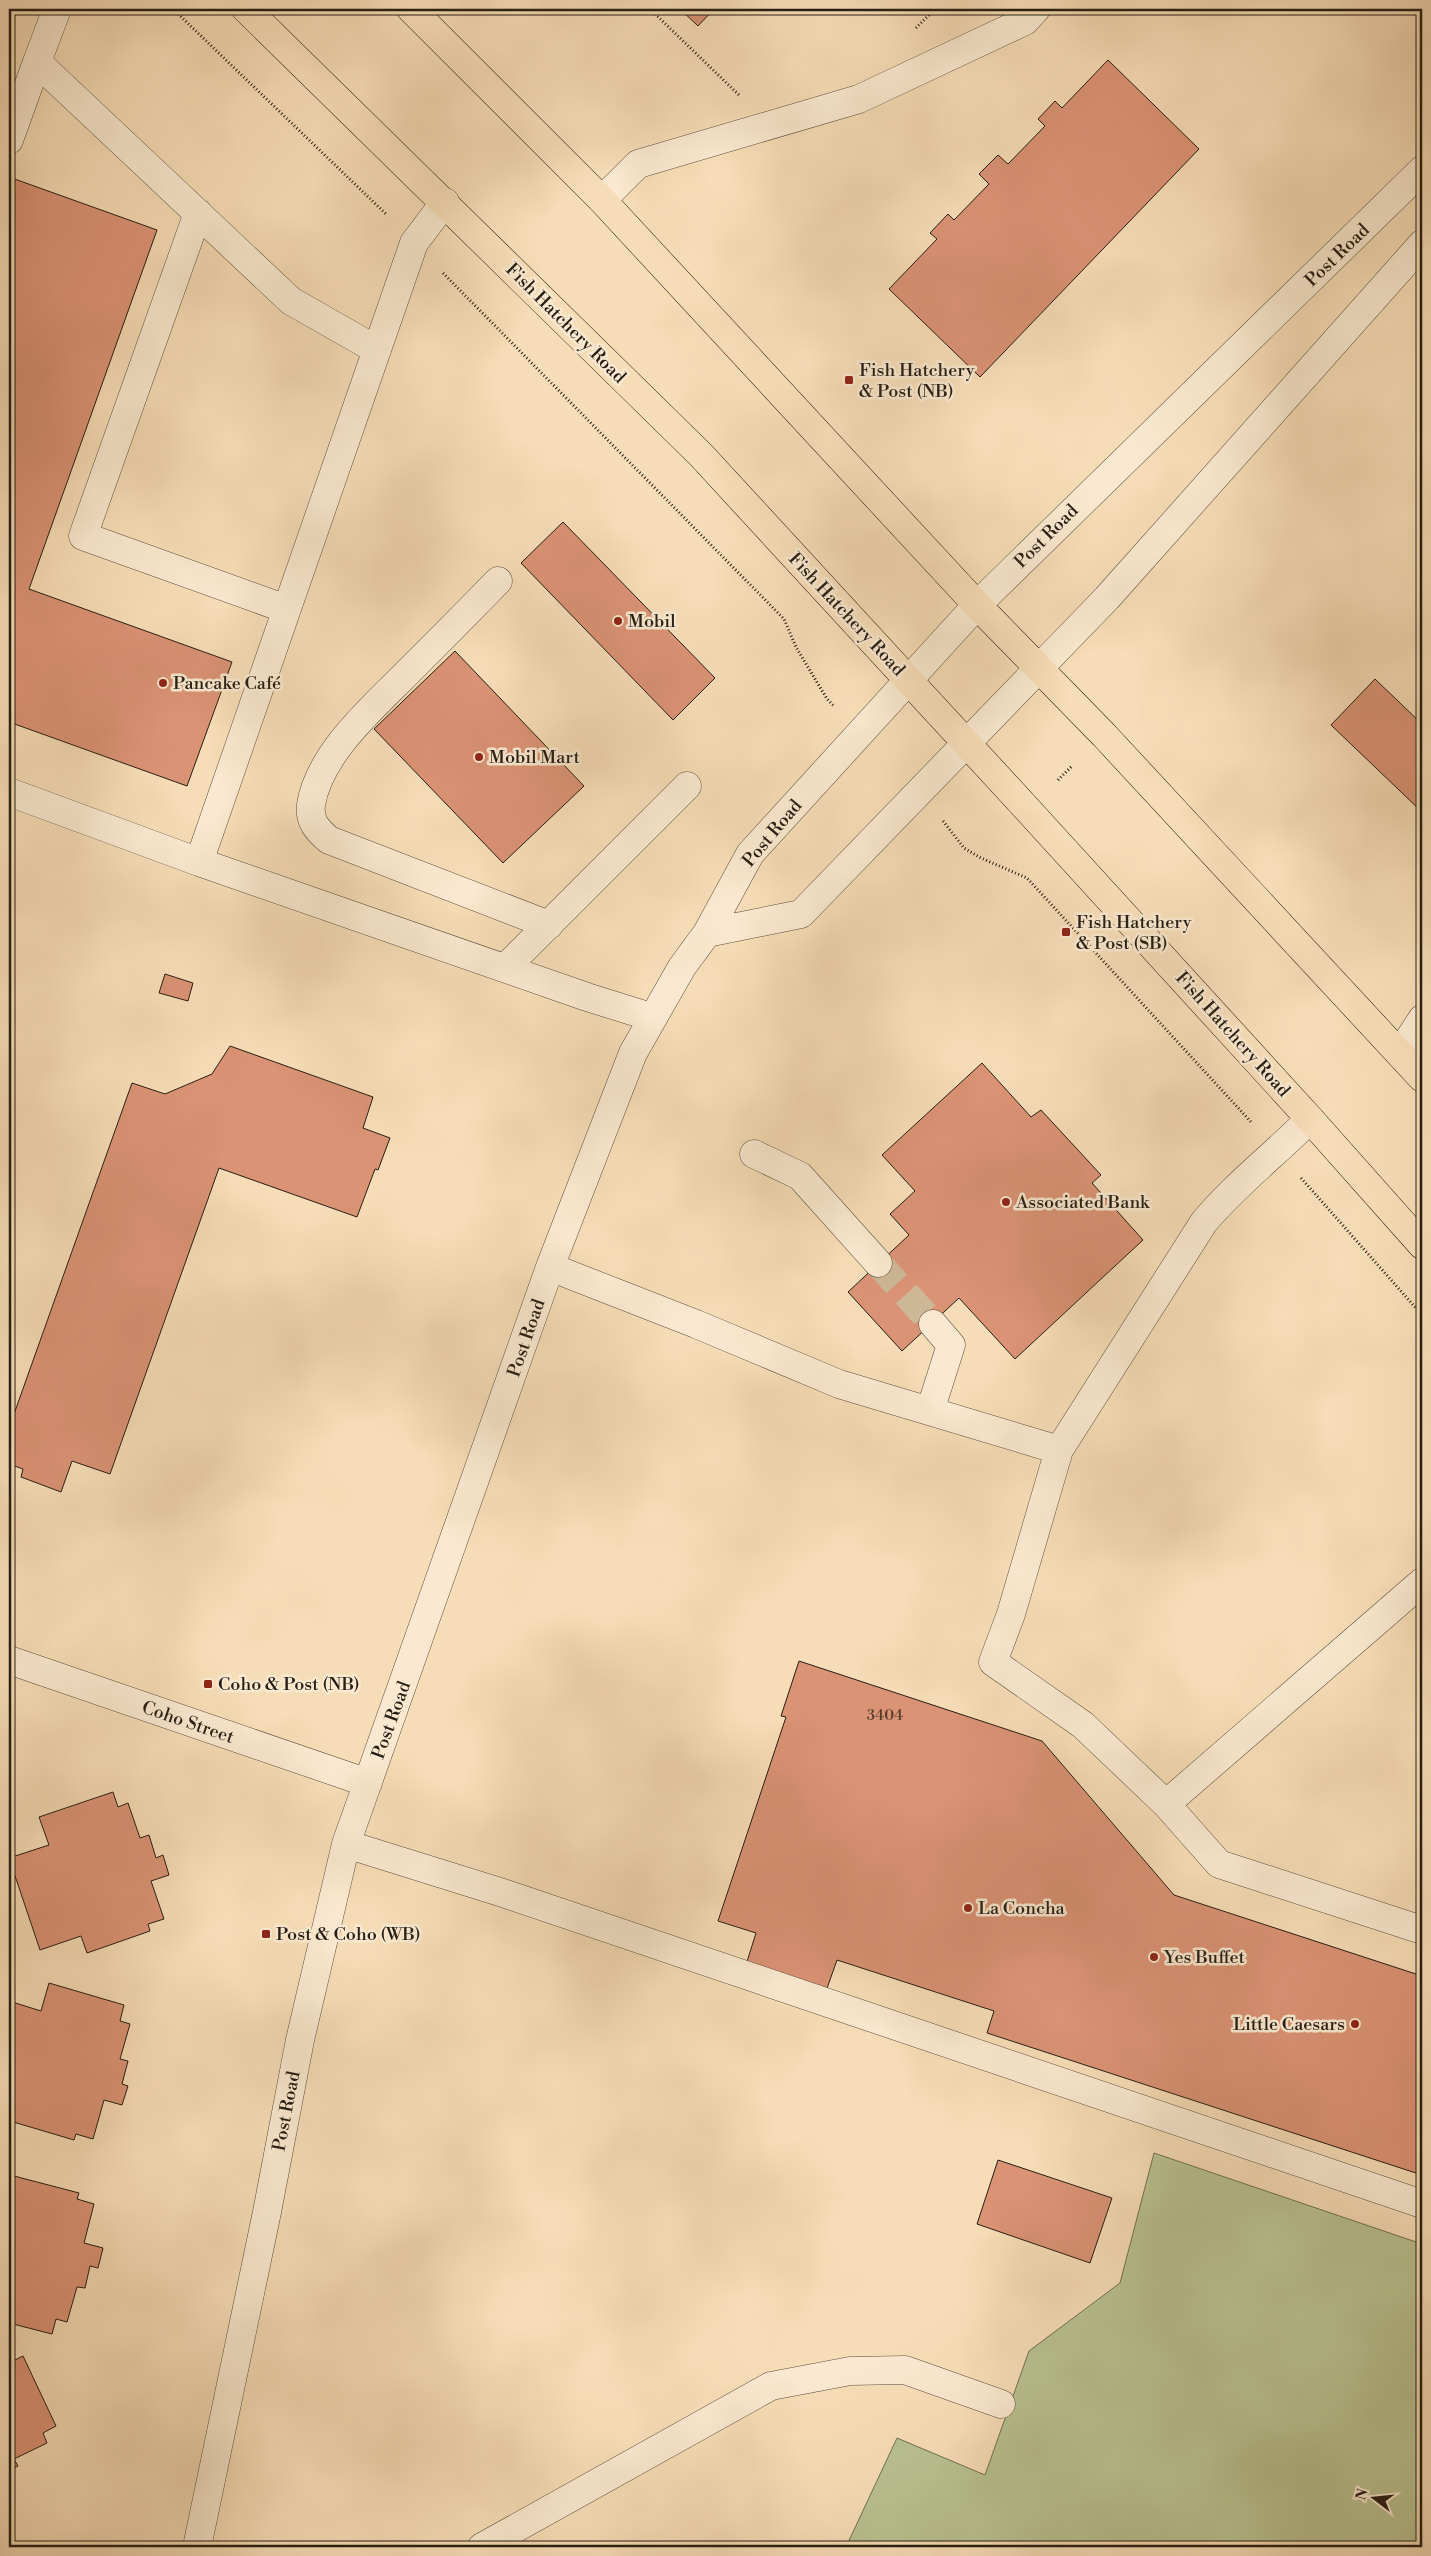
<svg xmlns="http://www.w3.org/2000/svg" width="1431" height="2556" font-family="'Libre Bodoni',serif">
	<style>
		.green { fill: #b9c291; stroke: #707052 }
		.building { fill: #da9375; stroke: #261e14 }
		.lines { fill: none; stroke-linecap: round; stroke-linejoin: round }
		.minor-tunnel { stroke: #cdb796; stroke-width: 28; stroke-dasharray: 28 14; stroke-linecap: butt }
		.minor-casing { stroke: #5a4e3d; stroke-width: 29 }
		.major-casing { stroke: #261e14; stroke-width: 29 }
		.path { stroke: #261e14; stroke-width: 3; stroke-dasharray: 1 2.5; stroke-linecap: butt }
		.minor { stroke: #fae9d0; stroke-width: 28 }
		.major { stroke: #f7ddb7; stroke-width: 28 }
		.poi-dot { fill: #8f2418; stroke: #fae9d0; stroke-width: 2 }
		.labels { text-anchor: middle; stroke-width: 5; stroke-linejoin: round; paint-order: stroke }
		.number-label { font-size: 15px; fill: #533b2c }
		.street-label { font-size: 18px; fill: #261e14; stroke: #fae9d0 }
		.poi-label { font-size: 18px; fill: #261e14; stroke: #fae9d0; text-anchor: start }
	</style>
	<rect width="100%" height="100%" fill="#f7ddb7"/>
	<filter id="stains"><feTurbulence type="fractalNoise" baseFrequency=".004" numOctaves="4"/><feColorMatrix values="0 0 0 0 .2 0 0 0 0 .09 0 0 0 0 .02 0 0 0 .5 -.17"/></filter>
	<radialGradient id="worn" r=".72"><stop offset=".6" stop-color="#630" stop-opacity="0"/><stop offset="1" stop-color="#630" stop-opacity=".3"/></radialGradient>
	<path class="green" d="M1154 2153 1422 2244V2547H846L897 2438 985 2475 1029 2351 1120 2283Z"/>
	<path class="building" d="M680 9H714L698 26Z
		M1108 60 1199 149 980 377 889 289 937 239 930 233 948 214 954 220 989 184 979 174 998 155 1008 164 1045 126 1038 119 1055 101 1062 108Z
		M9 177 157 230 29 589 232 662 187 786 9 722Z
		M563 522 715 678 673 720 521 563Z
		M455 651 584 786 503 863 374 729Z
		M1375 679 1422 724V812L1331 725Z
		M165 974 193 983 188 1001 159 993Z
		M230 1046 373 1097 363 1128 390 1138 378 1170 375 1169 357 1217 219 1168 110 1474 72 1461 61 1492 21 1477 23 1469 9 1464V1428L132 1083 165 1094 212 1074Z
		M982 1063 1031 1117 1041 1110 1101 1175 1092 1183 1143 1240 1015 1359 959 1298 902 1351 848 1292 909 1235 890 1214 915 1191 882 1155Z
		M799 1661 1042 1741 1174 1895 1422 1976V2175L987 2033 994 2011 837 1960 825 1994 745 1968 756 1933 718 1921 786 1717 781 1716Z
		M113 1792 118 1807 128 1803 140 1838 149 1835 156 1858 163 1855 169 1875 151 1881 164 1919 148 1924 150 1931 87 1953 81 1936 40 1950 9 1858 49 1845 39 1817Z
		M49 1983 124 2005 120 2021 130 2024 120 2059 128 2061 122 2084 128 2086 122 2105 104 2100 93 2139 76 2134 74 2140 10 2121 15 2104 9 2102V2001L41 2011Z
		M998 2160 1112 2198 1090 2263 977 2224Z
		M14 2176 79 2193 77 2199 94 2204 84 2243 103 2248 98 2268 90 2266 85 2288 77 2287 67 2322 56 2319 52 2334 9 2323V2193Z
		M23 2356 56 2426 43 2433 47 2443 14 2459 18 2466 9 2471V2363Z"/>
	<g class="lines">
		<path class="minor-tunnel" d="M878 1263 933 1324"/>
		<g class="minor-casing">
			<path id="minor" d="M57 9 37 62 291 301 377 350
				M9 140 37 62
				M602 200 638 164 859 99 1025 21 1036 9
				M445 202 414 243 199 862 587 997 651 1017
				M198 213 83 536 286 609
				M498 581C470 610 441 639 412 668 377 704 319 752 311 805 309 821 317 830 329 840L549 925
				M9 792 199 862
				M707 933 801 914 1107 598 1422 244
				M505 968 687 786
				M1400 1053 1422 1019
				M754 1154 800 1176 878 1263
				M550 1267 696 1324 839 1384 1059 1450 1204 1222C1236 1184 1275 1154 1310 1119
				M930 1411 951 1345 933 1324
				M1059 1450 1011 1614 993 1662 1083 1725 1166 1804 1422 1582
				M9 1660 368 1783
				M1166 1804 1219 1864 1422 1930
				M346 1844 506 1894 1422 2204
				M197 2547 267 2212 300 2040 346 1844 550 1267 633 1053 682 967 707 933 750 854 977 605 1422 170
				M482 2547 771 2386 850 2371 905 2370 1001 2404"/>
		</g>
		<g class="major-casing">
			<path id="major" d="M246 9 701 455 1028 810 1310 1119 1422 1245
				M411 9 602 200 977 605 1104 735 1422 1078"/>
		</g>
		<path class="path" d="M173 9 387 215
			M650 9 739 95
			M916 28 935 9
			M443 273 784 619 796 647 827 699 834 706
			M1058 780 1072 766
			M943 821 964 848 981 858 1027 878 1252 1123
			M1301 1178 1422 1315"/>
		<use href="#minor" class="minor"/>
		<use href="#major" class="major"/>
	</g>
	<g class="poi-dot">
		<rect x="844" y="375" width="10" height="10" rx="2.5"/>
		<circle cx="618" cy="621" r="5"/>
		<circle cx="163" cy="683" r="5"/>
		<circle cx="479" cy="757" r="5"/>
		<rect x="1061" y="927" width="10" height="10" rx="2.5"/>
		<circle cx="1006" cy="1202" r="5"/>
		<rect x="203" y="1679" width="10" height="10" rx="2.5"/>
		<circle cx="968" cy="1908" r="5"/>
		<rect x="261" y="1929" width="10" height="10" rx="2.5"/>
		<circle cx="1154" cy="1957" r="5"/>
		<circle cx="1355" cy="2024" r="5"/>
	</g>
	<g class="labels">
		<g class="number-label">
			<text x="885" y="1720">3404</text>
		</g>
		<g class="street-label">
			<text transform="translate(1337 255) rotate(-44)" y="6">Post Road</text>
			<text transform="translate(566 323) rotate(45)" y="6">Fish Hatchery Road</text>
			<text transform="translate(1046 536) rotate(-45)" y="6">Post Road</text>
			<text transform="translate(847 614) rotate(47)" y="6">Fish Hatchery Road</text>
			<text transform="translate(772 833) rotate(-50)" y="6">Post Road</text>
			<text transform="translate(1233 1034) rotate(48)" y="6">Fish Hatchery Road</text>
			<text transform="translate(526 1338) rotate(-71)" y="6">Post Road</text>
			<text transform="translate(391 1720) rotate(-70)" y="6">Post Road</text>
			<text transform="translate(188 1722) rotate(19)" y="6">Coho Street</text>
			<text transform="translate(286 2111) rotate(-79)" y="6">Post Road</text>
		</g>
		<g class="poi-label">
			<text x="859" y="376">Fish Hatchery<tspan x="859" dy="21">&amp; Post (NB)</tspan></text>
			<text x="628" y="627">Mobil</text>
			<text x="173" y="689">Pancake Café</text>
			<text x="489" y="763">Mobil Mart</text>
			<text x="1076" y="928">Fish Hatchery<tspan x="1076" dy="21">&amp; Post (SB)</tspan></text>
			<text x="1016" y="1208">Associated Bank</text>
			<text x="218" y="1690">Coho &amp; Post (NB)</text>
			<text x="978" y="1914">La Concha</text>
			<text x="276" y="1940">Post &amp; Coho (WB)</text>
			<text x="1164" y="1963">Yes Buffet</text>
			<text x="1345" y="2030" text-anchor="end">Little Caesars</text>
		</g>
	</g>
	<rect width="1431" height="2556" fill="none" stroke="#f7ddb7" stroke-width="30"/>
	<rect x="10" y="10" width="1411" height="2536" fill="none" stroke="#261e14" stroke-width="2.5"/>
	<rect x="15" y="15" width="1401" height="2526" fill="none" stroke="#261e14"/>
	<g transform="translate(1374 2498) rotate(286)" stroke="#fae9d0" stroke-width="4" paint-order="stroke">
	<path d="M0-4L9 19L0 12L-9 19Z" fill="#261e14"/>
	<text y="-8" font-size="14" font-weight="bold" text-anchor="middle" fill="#261e14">N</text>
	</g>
	<rect width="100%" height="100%" filter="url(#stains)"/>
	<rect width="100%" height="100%" fill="url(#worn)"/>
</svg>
